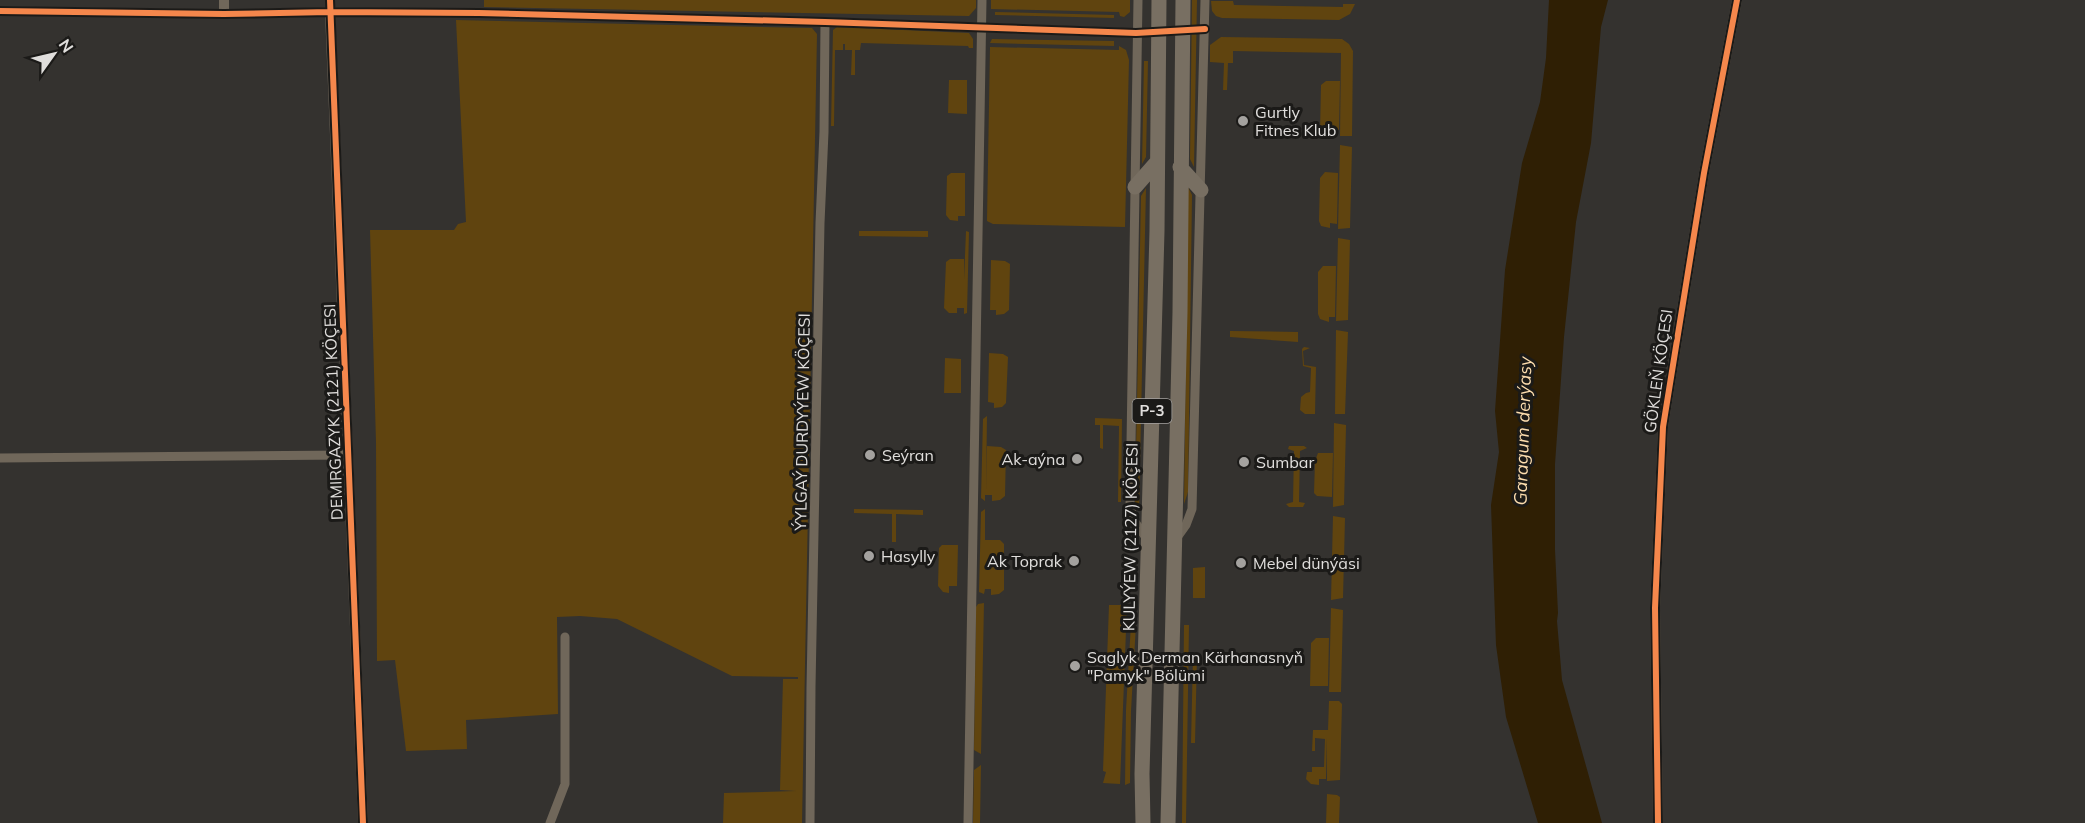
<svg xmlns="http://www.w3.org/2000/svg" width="2085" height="823" font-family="Mulish,sans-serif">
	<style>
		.green { fill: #60440f }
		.water { fill: #2f1f04 }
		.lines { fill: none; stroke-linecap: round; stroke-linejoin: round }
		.minor { stroke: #70675a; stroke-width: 9 }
		.tertiary { stroke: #70675a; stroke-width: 10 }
		.trunk { stroke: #786f62; stroke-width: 15 }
		.cycleway-casing { stroke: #1b1a18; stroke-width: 10 }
		.cycleway { stroke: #f5874c; stroke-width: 6 }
		.poi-dot { fill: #a4a29f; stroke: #1b1a18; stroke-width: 2 }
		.labels { text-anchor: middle; stroke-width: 6; stroke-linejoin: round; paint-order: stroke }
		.shield { fill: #1b1a18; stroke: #a5a3a1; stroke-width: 1.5 }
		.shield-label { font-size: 15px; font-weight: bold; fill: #e0dedc }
		.poi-label { font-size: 16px; fill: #e0dedc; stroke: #1b1a18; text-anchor: start }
		.street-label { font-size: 16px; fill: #e0dedc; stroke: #1b1a18 }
		.water-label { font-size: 18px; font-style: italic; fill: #fdddae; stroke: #1b1a18 }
	</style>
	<rect width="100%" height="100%" fill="#34322f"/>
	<path class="green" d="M484 0H976V8L969 16 484 7Z
		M991 0H1130V12L1124 17 1120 16 1119 12 991 9Z
		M1192 0H1197L1194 167 1190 159Z
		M1211 1H1233L1234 5 1343 7V4H1355L1350 14 1339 20 1222 18 1216 16 1212 11Z
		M995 12 1114 15V18L995 15Z
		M456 20 812 28 817 34 802 823H723L724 793 796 791 780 790 783 679H798V677L732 676 617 619 580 616 557 617 558 714 466 720 467 749 406 751 395 660 377 661 376 442 370 230H454L458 224 466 222Z
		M837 27 969 33 973 39V48H969L968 46 861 43 860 50H855V75H851L852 50H845V44H843V50H835L834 126H831L833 30Z
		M1221 37 1342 39 1349 44 1353 51 1352 136H1340L1341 53 1233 51V63H1228L1227 90H1223L1224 63 1210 62V45Z
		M992 39 1114 41V46L990 43Z
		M1119 46 1126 50 1129 60 1125 227 993 224 987 221 990 47 1119 50Z
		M1144 61H1148L1146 157 1142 164Z
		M949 80H967V114L948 113Z
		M1326 81H1340L1339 130H1331V136L1323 135 1320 132 1321 85Z
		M1340 145 1352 147 1350 228 1338 229Z
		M1325 172 1338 173 1337 224 1330 223V228L1321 226 1319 221 1320 178Z
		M951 173H965V216H958V221L950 220 946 215 947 176Z
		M1188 187 1192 195 1188 492 1184 504Z
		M1146 188 1139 510 1135 504 1141 196Z
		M859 231H928V237L859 236Z
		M966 231 969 232 967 313 964 314V308H957V313H949L944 308 946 262 950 259H964V280Z
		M1338 238 1350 240 1348 320 1336 321Z
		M991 260 1005 261 1010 264 1009 310 1004 314 996 315V310H990Z
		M1323 266H1336L1335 317H1329V322L1320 319 1318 314V272Z
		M1336 330 1348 332 1345 414H1335Z
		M1230 331 1298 332V342L1230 337Z
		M1304 347 1310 348 1303 351 1304 365 1316 367 1315 414H1305L1300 410 1301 397 1306 393 1310 392 1311 368 1303 366 1302 349Z
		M989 353 1003 354 1008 357 1006 403 1002 407 994 408V403L988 402Z
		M945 358 961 359V393H944Z
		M987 416 986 491 987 446 1001 447 1006 450 1005 496 1000 500 992 501V495H985V501L981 498 983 419Z
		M1095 418 1122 419 1121 502H1118L1119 426 1103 425V449L1100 448V425H1095Z
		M1334 423 1346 425V427L1344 505 1333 507Z
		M1289 446H1304L1307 448 1300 451 1299 502 1305 503 1303 507H1289L1286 504 1293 502 1294 451 1288 449Z
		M1318 453H1333L1332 497 1317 496 1314 493 1315 461Z
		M854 509 923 510V515L896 514V542H892V514L854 513Z
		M985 509V540H1000L1004 544V590L999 594 991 595V589H985L984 594 979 592 981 512Z
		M1333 516 1345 518 1343 598 1331 600Z
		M942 545H958L957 586H949V593L943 592 938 586 939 548Z
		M1205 567V598H1193V568Z
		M984 603 981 754 974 750 976 607 978 604Z
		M1109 605H1127L1120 784 1103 783 1106 772 1103 771Z
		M1331 608 1343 610 1341 692H1329Z
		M1131 623 1136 624 1131 711 1130 783 1125 785 1126 710Z
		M1184 625H1189L1186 823H1182Z
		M1316 638H1329L1328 686H1310L1311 643Z
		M1193 655H1197L1195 743H1191Z
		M1329 701H1339L1342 704 1340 780 1327 781V737L1326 779H1319V785L1311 784 1306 779 1307 772H1312V767H1324L1325 739 1315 738V751H1312L1313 730H1328Z
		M981 765 980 823H973L974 770Z
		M1327 794 1337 795 1340 797 1339 823H1326Z"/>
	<path class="water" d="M1549 0H1608L1601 27 1591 143 1576 222 1564 337 1555 464V550L1558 613 1557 621 1562 680 1602 823H1538L1506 717 1496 645 1491 505 1499 452 1495 411 1505 270 1522 163 1540 102 1546 58Z"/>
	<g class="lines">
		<path class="minor" d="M1138 0 1130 507 1135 522 1147 539
			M0 11 224 14 330 12 479 13 825 22 1136 33 1205 29
			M0 458 348 455
			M1176 539 1186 525 1192 509 1205 0
			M550 823 565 784V637
			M810 823 811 687 820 223 824 132 825 22
			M968 823 982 0"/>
		<path class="tertiary" d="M330 12 363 823
			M224 14V0
			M1658 823 1655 608 1663 427 1704 173 1737 0"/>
		<path class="trunk" d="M1180 167 1201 190
			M1135 187 1157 162
			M1143 823 1142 774 1157 231 1159 0
			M1168 823 1180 312 1183 0"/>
		<g class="cycleway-casing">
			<path id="cycleway" d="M330 0 363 823
				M0 11 224 14 330 12 479 13 825 22 1136 33 1205 29
				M1658 823 1655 608 1663 427 1704 173 1737 0"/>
		</g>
		<use href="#cycleway" class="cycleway"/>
	</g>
	<g class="poi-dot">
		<circle cx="1243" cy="121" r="6"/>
		<circle cx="870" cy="455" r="6"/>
		<circle cx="1077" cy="459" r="6"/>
		<circle cx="1244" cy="462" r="6"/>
		<circle cx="869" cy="556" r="6"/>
		<circle cx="1074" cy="561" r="6"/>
		<circle cx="1241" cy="563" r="6"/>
		<circle cx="1075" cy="666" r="6"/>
	</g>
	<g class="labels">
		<rect class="shield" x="1132.5" y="399" width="39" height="24" rx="4.5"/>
		<g class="shield-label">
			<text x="1152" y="416">P-3</text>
		</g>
		<g class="poi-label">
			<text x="1255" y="118">Gurtly<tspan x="1255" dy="18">Fitnes Klub</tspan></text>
			<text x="882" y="461">Seýran</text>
			<text x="1065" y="465" text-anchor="end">Ak-aýna</text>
			<text x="1256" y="468">Sumbar</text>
			<text x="881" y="562">Hasylly</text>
			<text x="1062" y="567" text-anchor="end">Ak Toprak</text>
			<text x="1253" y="569">Mebel dünýäsi</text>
			<text x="1087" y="663">Saglyk Derman Kärhanasnyň<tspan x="1087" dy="18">"Pamyk" Bölümi</tspan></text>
		</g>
		<g class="street-label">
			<text transform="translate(1658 371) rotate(-82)" y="6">GÖKLEŇ KÖÇESI</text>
			<text transform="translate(333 412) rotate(-92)" y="6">DEMIRGAZYK (2121) KÖÇESI</text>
			<text transform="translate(802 422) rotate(-89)" y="6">ÝYLGAÝ DURDYÝEW KÖÇESI</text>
			<text transform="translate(1130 537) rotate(-89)" y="6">KULYÝEW (2127) KÖÇESI</text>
		</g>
		<g class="water-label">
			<text transform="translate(1523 431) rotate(-88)" y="6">Garagum derýasy</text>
		</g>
	</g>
	<g transform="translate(54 54) rotate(56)" stroke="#1b1a18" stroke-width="4.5" paint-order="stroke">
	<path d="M0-4.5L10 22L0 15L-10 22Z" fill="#e0dedc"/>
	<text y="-9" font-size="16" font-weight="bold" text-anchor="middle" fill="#e0dedc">N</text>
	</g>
</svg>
